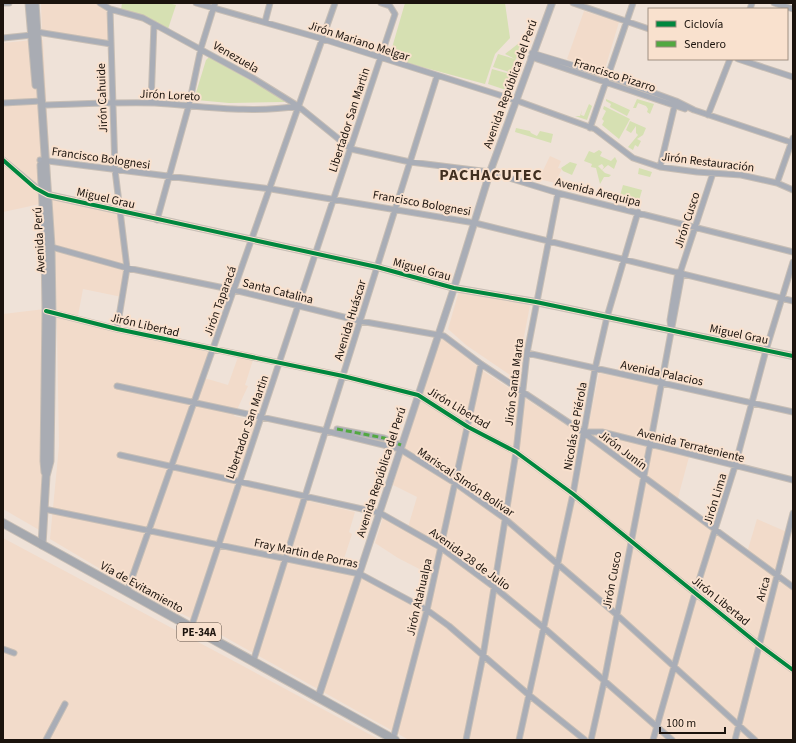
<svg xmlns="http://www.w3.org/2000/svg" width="796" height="743" font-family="'Source Sans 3',sans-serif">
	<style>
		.built { fill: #f2dbca }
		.green { fill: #d6e0b2 }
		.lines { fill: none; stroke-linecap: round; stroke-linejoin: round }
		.minor-casing { stroke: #c7beb5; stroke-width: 7 }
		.tertiary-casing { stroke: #c7beb5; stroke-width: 8 }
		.secondary-casing { stroke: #c7beb5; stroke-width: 9 }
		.trunk-casing { stroke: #c7beb5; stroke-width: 10 }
		.minor { stroke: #a9adb6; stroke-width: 5 }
		.tertiary { stroke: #a9adb6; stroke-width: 6 }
		.secondary { stroke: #a9acb3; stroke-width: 7 }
		.trunk { stroke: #a5a8ae; stroke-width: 8 }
		.quiet { stroke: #52a841; stroke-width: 3; stroke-dasharray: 6 3; stroke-linecap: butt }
		.cycleway-casing { stroke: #f9e1ce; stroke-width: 6 }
		.cycleway { stroke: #00873e; stroke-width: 4 }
		.labels { text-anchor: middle; stroke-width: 4; stroke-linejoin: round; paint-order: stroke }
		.shield { fill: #f9e1ce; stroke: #5e5147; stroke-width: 1 }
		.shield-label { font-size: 11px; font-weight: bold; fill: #1b130d }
		.street-label { font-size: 12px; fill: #1b130d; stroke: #f9e1ce }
		.district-label { font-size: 16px; font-weight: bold; letter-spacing: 1px; fill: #412f20; stroke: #f9e1ce }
	</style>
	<rect width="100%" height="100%" fill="#efe2d8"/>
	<path class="built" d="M41 3H94L113 12V46L42 33Z
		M584 11 619 22 604 72 567 59Z
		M33 40H43L52 199 118 213 127 269 122 297 83 289 77 321 209 352 201 377 228 385 238 357 253 360 245 385 248 386 234 416 257 421 237 484 355 512 349 532 352 534 341 568 425 608 433 576 398 558 375 543 384 514 408 527 417 497 393 485 439 341 444 339 483 371 586 438 599 373 660 386 652 447 689 457 676 505 746 556 757 519 787 532 775 577 793 590V740H409L198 622 134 589 50 539 59 446 56 272 52 200 40 204 3 212V43Z
		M550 156 561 161 558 168 562 169 555 183 539 179Z
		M459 291 530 305 516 379 466 345 448 329Z
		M45 309 42 432 41 531 3 509V314Z
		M3 538 243 666 380 740H3Z"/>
	<path class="green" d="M122 3H168L176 5 168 29 121 10Z
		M405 3H505L510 38 495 54 485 84 389 58Z
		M519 43 527 46 521 60 516 58 512 73 493 67 498 54 515 59 505 54Z
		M209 57 285 100 284 102 229 103 196 100 195 96 206 60Z
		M492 69 510 74 506 90 488 84Z
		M606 99 630 110 627 116 610 107 611 104 606 101Z
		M637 99 654 104 650 114 647 112 648 109 646 106 638 103 636 108H633Z
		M589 104 592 106 587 120 575 116H580L582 110 581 115 584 116Z
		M604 106 630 119 619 139 602 125 604 121 602 119 606 111 603 109Z
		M630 121 646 128 643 135 637 139 641 141 638 147 635 145 633 150 628 147 638 135 636 133V126L631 133 626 130Z
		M516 128 530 131 531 133 537 136 540 131 553 134 551 143 515 132Z
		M599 150 602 152 600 156 611 161 615 157 617 161 614 169 608 165 602 170 604 167 602 164 598 166 605 173 611 175 609 177H604L600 184 596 168 591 167 592 164 584 161 589 151 594 153Z
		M570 162 577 164 572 175 563 171 561 168Z
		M639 168 652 172 650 177 638 174Z
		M623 185 642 190 638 204 619 199Z"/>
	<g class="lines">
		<g class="minor-casing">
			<path id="minor" d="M3 3H9
				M100 3 110 9 143 18 253 78 298 106 351 149 410 162 490 172 558 193 793 252
				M196 3 323 39 515 100 595 129 633 158 660 167 697 172 741 175 777 183 793 190
				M573 3 649 29
				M774 3 793 9
				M110 9 115 170 127 268 117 329
				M750 9 752 3
				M265 22 270 3
				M3 38 32 35 37 32 111 44
				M532 53 608 76 676 101 694 110 793 143
				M531 57 685 109
				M738 59 793 77
				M3 103 42 101
				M151 103 154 24
				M42 105C79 104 117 102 155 103 202 106 251 114 298 106
				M708 115 730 59
				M590 128 633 3
				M3 160 44 194
				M40 160 271 189 475 223 793 301
				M660 167 675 104
				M777 183 793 138
				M157 220 189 105 201 48 215 3
				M48 246 127 268 234 290 360 321 444 336 481 364 583 432 793 587
				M680 273 713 173
				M49 312 117 329 343 376 418 395 468 427 516 452 573 494 758 644 793 670
				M671 329 670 320 678 272
				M527 353 793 412
				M117 386 326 431 400 449 455 483 504 518 616 614 755 740
				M337 429 384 438 401 445
				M583 432H602L793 480
				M120 455 380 513 440 547 494 587 544 628 672 740
				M44 509 360 574 427 610 449 626 529 695 585 740
				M127 592 335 3
				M191 628 395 14 390 6 381 3
				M3 649 14 653
				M253 662 437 76
				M393 739 427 610 481 364
				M46 740 65 704
				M466 740 483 656 516 452 527 353 558 193
				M519 740 573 494 595 369 607 317 638 212
				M591 740 604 682 650 445 682 273
				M653 740 695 593 735 466 766 350 793 262
				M735 740 793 513"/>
		</g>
		<g class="tertiary-casing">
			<path id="tertiary" d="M48 195 377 267 454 288 536 302 793 356
				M318 698 454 288 490 172 552 3"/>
		</g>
		<g class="secondary-casing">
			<path id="secondary" d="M29 3 36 85
				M35 3 51 246 52 312 50 461 46 476 42 545
				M41 165 45 245 46 311 44 461 45 472"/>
		</g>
		<g class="trunk-casing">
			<path id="trunk" d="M3 523 395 740"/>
		</g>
		<use href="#minor" class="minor"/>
		<use href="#tertiary" class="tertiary"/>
		<use href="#secondary" class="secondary"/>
		<use href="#trunk" class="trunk"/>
		<path class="quiet" d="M337 429 384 438 401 445"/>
		<g class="cycleway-casing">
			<path id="cycleway" d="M3 160 35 188 48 195 377 267 454 288 536 302 793 356
				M46 311 117 329 343 376 418 395 468 427 516 452 573 494 758 644 793 670"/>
		</g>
		<use href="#cycleway" class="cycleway"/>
	</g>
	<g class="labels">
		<rect class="shield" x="177" y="623" width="44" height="18" rx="3"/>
		<g class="shield-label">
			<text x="199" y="636">PE-34A</text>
		</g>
		<g class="street-label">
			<text transform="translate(359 41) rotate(18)" y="4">Jirón Mariano Melgar</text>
			<text transform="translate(236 57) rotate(30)" y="4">Venezuela</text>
			<text transform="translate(615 75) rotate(18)" y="4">Francisco Pizarro</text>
			<text transform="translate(510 84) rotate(-70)" y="4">Avenida República del Perú</text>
			<text transform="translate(170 95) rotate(3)" y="4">Jirón Loreto</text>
			<text transform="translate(102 98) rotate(-92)" y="4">Jirón Cahuide</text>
			<text transform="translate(349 120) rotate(-72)" y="4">Libertador San Martin</text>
			<text transform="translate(101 158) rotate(8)" y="4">Francisco Bolognesi</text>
			<text transform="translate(708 162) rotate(7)" y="4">Jirón Restauración</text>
			<text transform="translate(598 192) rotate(14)" y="4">Avenida Arequipa</text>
			<text transform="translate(106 198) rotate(13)" y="4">Miguel Grau</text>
			<text transform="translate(422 203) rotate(10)" y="4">Francisco Bolognesi</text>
			<text transform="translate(687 220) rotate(-72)" y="4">Jirón Cusco</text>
			<text transform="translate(39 240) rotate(-93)" y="4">Avenida Perú</text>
			<text transform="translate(422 269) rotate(15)" y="4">Miguel Grau</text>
			<text transform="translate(278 291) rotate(14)" y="4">Santa Catalina</text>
			<text transform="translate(220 301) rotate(-70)" y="4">Jirón Taparacá</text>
			<text transform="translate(350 320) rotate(-73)" y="4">Avenida Huáscar</text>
			<text transform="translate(145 325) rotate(13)" y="4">Jirón Libertad</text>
			<text transform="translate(739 334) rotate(12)" y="4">Miguel Grau</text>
			<text transform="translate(662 373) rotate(12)" y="4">Avenida Palacios</text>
			<text transform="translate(514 382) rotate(-83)" y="4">Jirón Santa Marta</text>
			<text transform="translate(459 408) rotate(31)" y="4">Jirón Libertad</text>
			<text transform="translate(575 426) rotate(-80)" y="4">Nicolás de Piérola</text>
			<text transform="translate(247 427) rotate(-71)" y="4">Libertador San Martin</text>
			<text transform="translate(691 445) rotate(14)" y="4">Avenida Terrateniente</text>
			<text transform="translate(623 450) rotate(37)" y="4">Jirón Junín</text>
			<text transform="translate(381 472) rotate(-72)" y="4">Avenida República del Perú</text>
			<text transform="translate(466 482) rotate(34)" y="4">Mariscal SImón Bolívar</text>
			<text transform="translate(715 499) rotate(-73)" y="4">Jirón Lima</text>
			<text transform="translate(306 553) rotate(12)" y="4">Fray Martin de Porras</text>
			<text transform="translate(470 559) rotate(36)" y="4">Avenida 28 de Julio</text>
			<text transform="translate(612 580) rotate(-79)" y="4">Jirón Cusco</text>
			<text transform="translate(142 587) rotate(29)" y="4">Vía de Evitamiento</text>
			<text transform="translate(763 589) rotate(-75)" y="4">Arica</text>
			<text transform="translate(419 597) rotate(-77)" y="4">Jirón Atahualpa</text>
			<text transform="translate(721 601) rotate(39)" y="4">Jirón Libertad</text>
		</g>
		<g class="district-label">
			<text x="491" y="180">PACHACUTEC</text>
		</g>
	</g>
	<rect width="796" height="743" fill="none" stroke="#1b130d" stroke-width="8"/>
	<rect x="648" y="8" width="140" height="52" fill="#f9e1ce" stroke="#a08f81"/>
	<rect x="656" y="21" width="20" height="6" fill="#00873e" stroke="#a08f81"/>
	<text x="684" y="28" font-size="12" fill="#1b130d">Ciclovía</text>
	<rect x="656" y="41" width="20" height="6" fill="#52a841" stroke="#a08f81"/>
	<text x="684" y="48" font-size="12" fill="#1b130d">Sendero</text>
	<path d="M660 727v6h65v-6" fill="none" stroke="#1b130d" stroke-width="2"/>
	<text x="666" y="727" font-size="12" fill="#1b130d" stroke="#f9e1ce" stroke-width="3" paint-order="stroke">100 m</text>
</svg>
